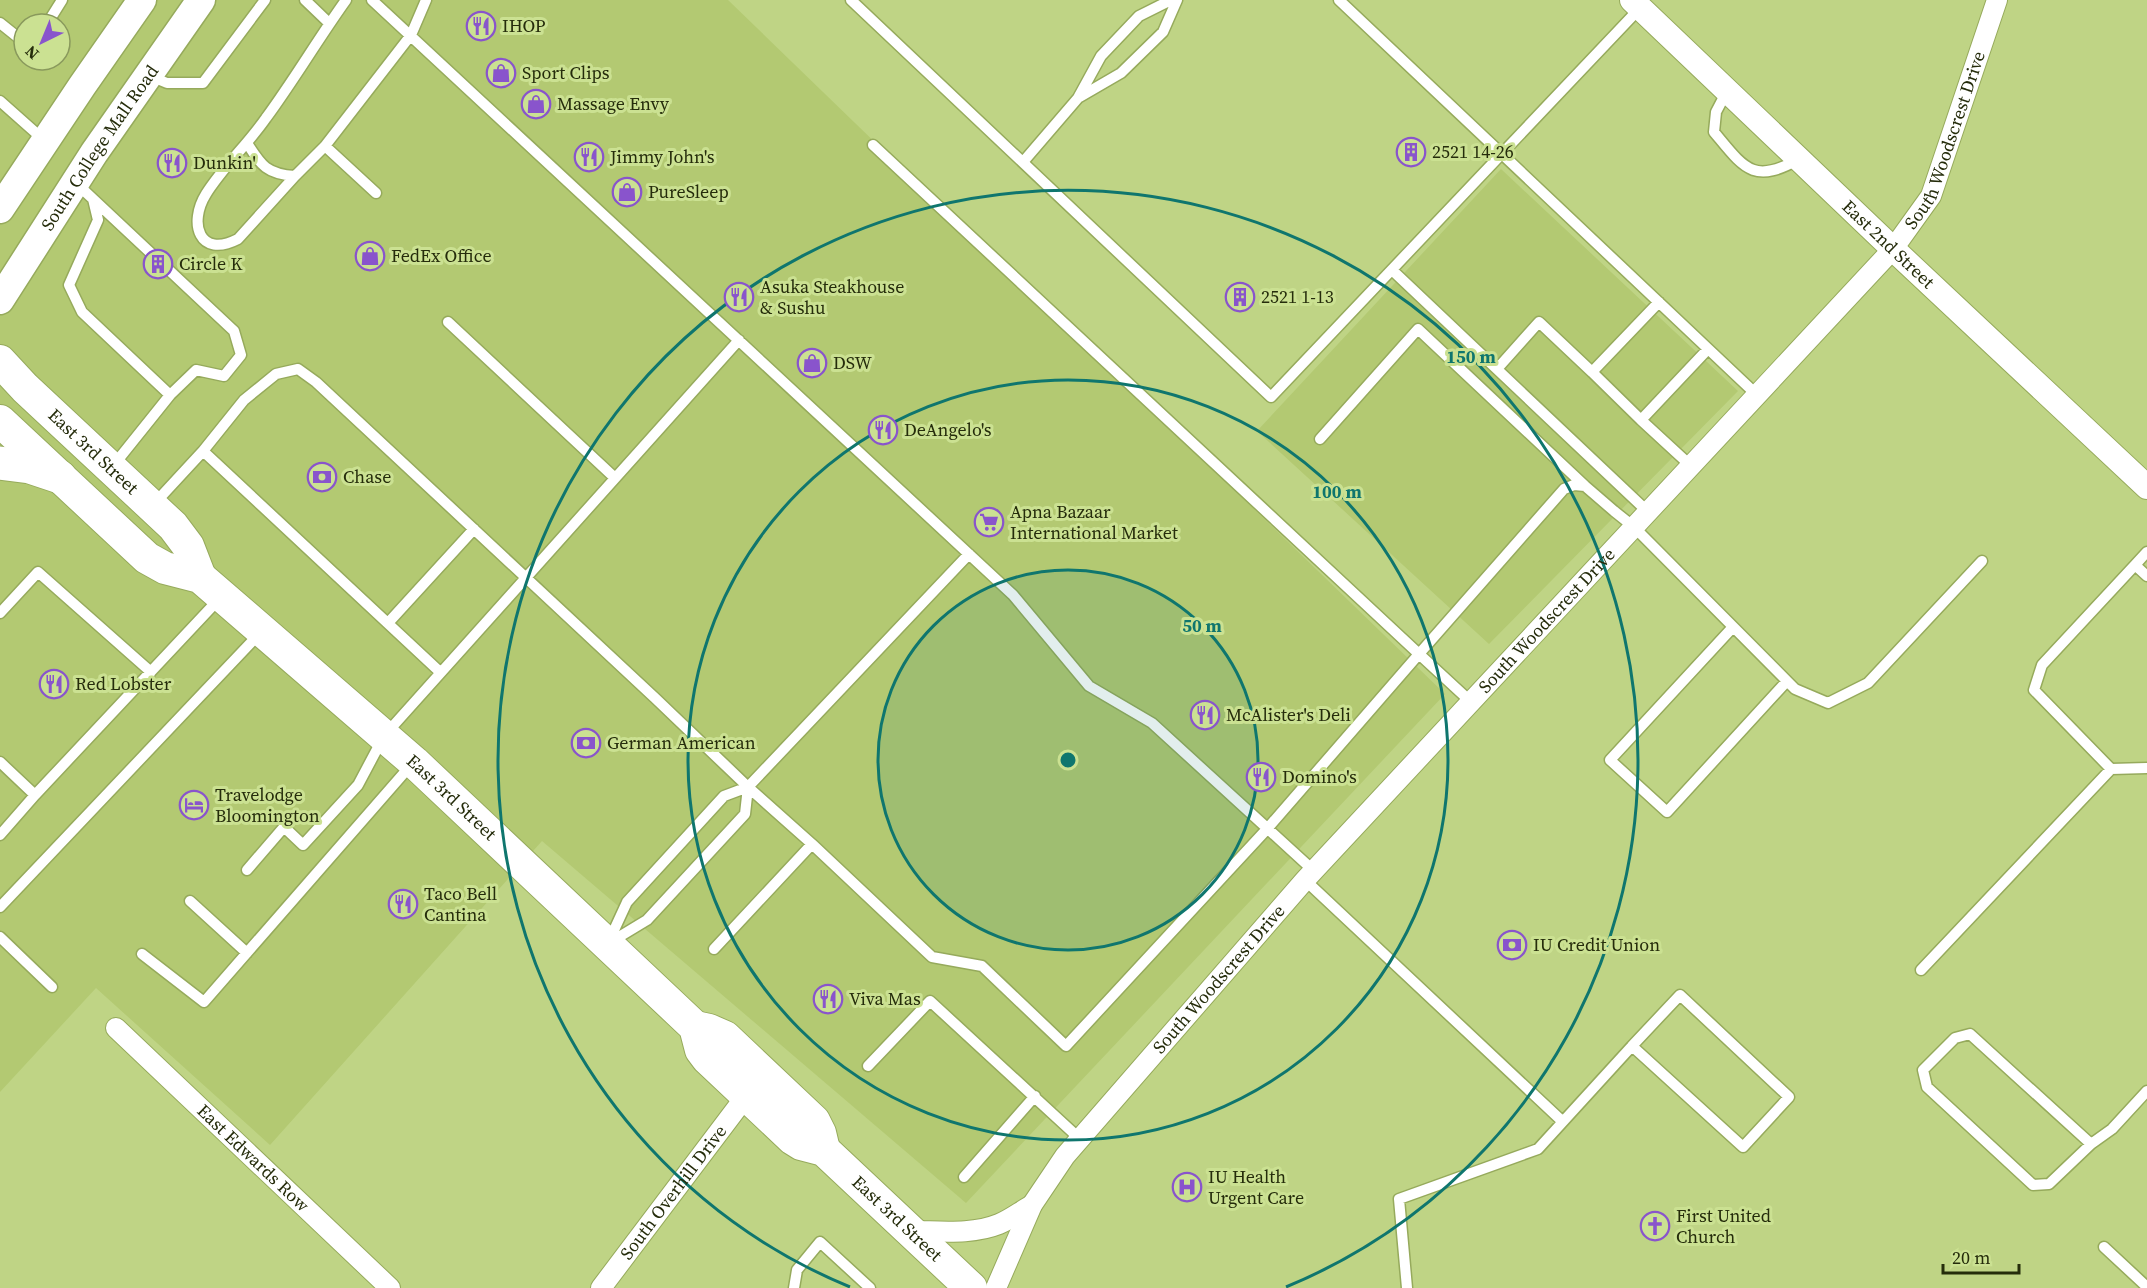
<svg xmlns="http://www.w3.org/2000/svg" width="2147" height="1288" font-family="'Source Serif 4',serif">
	<style>
		.built { fill: #b3c972; fill-rule: evenodd }
		.lines { fill: none; stroke-linecap: round; stroke-linejoin: round }
		.service-casing { stroke: #96aa5c; stroke-width: 13 }
		.minor-casing { stroke: #96aa5c; stroke-width: 22 }
		.tertiary-casing { stroke: #96aa5c; stroke-width: 26 }
		.secondary-casing { stroke: #96aa5c; stroke-width: 31 }
		.primary-casing { stroke: #96aa5c; stroke-width: 34 }
		.trunk-casing { stroke: #96aa5c; stroke-width: 35 }
		.service { stroke: #fff; stroke-width: 10 }
		.minor { stroke: #fff; stroke-width: 20 }
		.tertiary { stroke: #fff; stroke-width: 24 }
		.secondary { stroke: #fff; stroke-width: 28 }
		.primary { stroke: #fff; stroke-width: 32 }
		.trunk { stroke: #fff; stroke-width: 33 }
		.ring { fill: none; stroke: #0f766e; stroke-width: 3 }
		.labels { text-anchor: middle; stroke-width: 6; stroke-linejoin: round; paint-order: stroke }
		.poi-label { font-size: 18px; fill: #252c0b; stroke: #cbe192; text-anchor: start }
		.street-label { font-size: 18px; fill: #252c0b; stroke: #cbe192 }
		.centre { fill: #0f766e; stroke: #cbe192; stroke-width: 3 }
		.ring-label { font-size: 18px; text-anchor: middle; font-weight: bold; fill: #0f766e; stroke: #cbe192; stroke-width: 6; stroke-linejoin: round; paint-order: stroke }
	</style>
	<rect width="100%" height="100%" fill="#bfd485"/>
	<path class="built" d="M0 0H728L1445 694 966 1203 542 841 270 1145 96 988 0 1092ZM24 24H60V60H24Z
		M1501 169 1738 391 1489 644 1257 431Z"/>
	<g class="lines">
		<g class="service-casing">
			<path id="service" d="M305 0 329 23
				M346 0C318 39 294 80 266 118 248 144 223 167 206 194 188 223 199 259 238 239L295 176 325 146 411 35 426 0
				M372 0 1013 595 1089 686 1152 723 1314 871
				M851 0 1271 397 1640 8
				M1339 0 1757 395
				M0 23 20 39H24
				M47 24 62 0
				M150 76 167 83H203L265 0
				M1727 91 1716 112 1714 132C1744 168 1753 185 1799 159
				M1078 98 1121 73 1163 32 1177 0
				M0 101 45 141
				M247 143C261 165 266 174 295 176
				M325 146 376 193
				M1023 162 1078 98 1101 56 1139 16 1171 0
				M77 184 93 199 98 220 69 285 82 312 170 395 113 466
				M93 199 234 331 241 355 224 376 196 370 170 395
				M1392 270 1648 512
				M448 322 615 478
				M1497 369 1539 322 1592 372
				M1641 420 1592 372 1659 302
				M1320 439 1418 329 1585 486
				M1691 466 1641 420 1708 349
				M154 504 203 451
				M2147 552 2135 565 2147 576
				M2135 565 2042 665 2034 690 2111 769 2147 768
				M0 613 38 572 151 672
				M388 623 474 529
				M1733 627 1610 760 1667 812 1787 681
				M440 672 203 451 244 400 276 374 298 369 316 382 655 698 748 787 812 844 932 957 982 966 1066 1046 1267 829 1419 654 873 145
				M1471 702 1419 654 1564 489 1574 485 1585 486 1614 511 1634 527 1795 689 1828 703 1868 683 1982 561
				M0 762 35 795 220 598
				M0 835 35 795
				M247 870 284 827 303 845 358 785 384 736 739 340
				M1305 880 1562 1121
				M190 901 247 953
				M0 907 260 633
				M0 937 52 987
				M609 941 627 902 724 796 748 787 969 554
				M609 943 647 920 745 814 748 787
				M714 949 812 844
				M142 954 204 1002 411 765
				M1921 970 2111 769
				M868 1066 930 1001 1080 1139
				M2091 1144 1970 1034 1955 1038 1923 1070 1927 1087 2033 1185 2049 1184 2091 1144 2112 1129 2147 1091
				M964 1177 1035 1096
				M2104 1247 2147 1287
				M794 1288 797 1270 820 1242 870 1288
				M1407 1288 1399 1199 1538 1149 1632 1046 1743 1147 1789 1097 1680 995 1632 1046"/>
		</g>
		<g class="minor-casing">
			<g id="minor">
				<path id="s1" d="M116 1028 390 1288"/>
				<path d="M911 1231C940 1231 972 1235 999 1224 1011 1219 1021 1211 1032 1205"/>
				<path id="s2" d="M601 1288 746 1096"/>
				<path id="s3" d="M996 1288 1032 1205 1065 1156 1305 880 1893 249 1931 196 1997 0"/>
			</g>
		</g>
		<g class="tertiary-casing">
			<g id="tertiary">
				<path id="s4" d="M1632 0 1893 249 2147 487"/>
			</g>
		</g>
		<g class="secondary-casing">
			<g id="secondary">
				<path d="M0 209 82 86 142 0"/>
				<path id="s5" d="M0 300 94 153 201 0"/>
			</g>
		</g>
		<g class="primary-casing">
			<g id="primary">
				<path id="s6" d="M0 361 25 388 173 526 188 546 200 577"/>
				<path id="s7" d="M0 421 147 558 165 568 200 577 414 762 695 1027 701 1050 707 1058 793 1139 801 1144 824 1150 971 1288"/>
				<path d="M695 1027 709 1030 725 1037 814 1121 820 1133 824 1150"/>
			</g>
		</g>
		<g class="trunk-casing">
			<path id="trunk" d="M0 463 30 467 60 477"/>
		</g>
		<use href="#service" class="service"/>
		<use href="#minor" class="minor"/>
		<use href="#tertiary" class="tertiary"/>
		<use href="#secondary" class="secondary"/>
		<use href="#primary" class="primary"/>
		<use href="#trunk" class="trunk"/>
	</g>
	<circle cx="1068" cy="760" r="190" fill="#0f766e" fill-opacity=".12"/>
	<g class="ring">
		<circle cx="1068" cy="760" r="190"/>
		<circle cx="1068" cy="760" r="380"/>
		<path d="M850 1287A570 570 0 1 1 1286 1287"/>
	</g>
	<defs>
		<g id="restaurant-ring" transform="scale(1.5)"><circle r="9.5" fill="#cbe192" stroke="#8954cc" stroke-width="1.5"/><path d="M-5-6h1v4h1v-4h1v4h1v-4h1v5L-1.5 .5V6h-2V.5L-5-1ZM5-6V6H3V1.5H1.5Q1.5-4 5-6Z" fill="#8954cc"/></g>
		<g id="shop-ring" transform="scale(1.5)"><circle r="9.5" fill="#cbe192" stroke="#8954cc" stroke-width="1.5"/><path d="M-5-2.5h2.3a2.7 3.5 0 0 1 5.4 0H5L5.5 6h-11ZM-1.5-2.5h3a1.5 2.3 0 0 0-3 0Z" fill="#8954cc"/></g>
		<g id="building-ring" transform="scale(1.5)"><circle r="9.5" fill="#cbe192" stroke="#8954cc" stroke-width="1.5"/><path d="M-4-6H4V6H1V3H-1V6H-4ZM-2.5-4.3h1.7v1.8h-1.7ZM.8-4.3h1.7v1.8H.8ZM-2.5-1h1.7V.8h-1.7ZM.8-1h1.7V.8H.8Z" fill="#8954cc"/></g>
		<g id="bank-ring" transform="scale(1.5)"><circle r="9.5" fill="#cbe192" stroke="#8954cc" stroke-width="1.5"/><path d="M-6-4H6V4H-6ZM0-2.3a2.3 2.3 0 1 0 0 4.6a2.3 2.3 0 1 0 0-4.6Z" fill="#8954cc"/></g>
		<g id="supermarket-ring" transform="scale(1.5)"><circle r="9.5" fill="#cbe192" stroke="#8954cc" stroke-width="1.5"/><path d="M-6-5.5h2.5l.6 2H6L4.5 2H-2.5L-4.4-4H-6ZM-1.5 3.2a1.3 1.3 0 1 0 .1 0ZM3 3.2a1.3 1.3 0 1 0 .1 0Z" fill="#8954cc"/></g>
		<g id="hotel-ring" transform="scale(1.5)"><circle r="9.5" fill="#cbe192" stroke="#8954cc" stroke-width="1.5"/><path d="M-6-4.5h1.5V1H6V5H4.5V3h-9V5H-6ZM-4 0a1.8 1.8 0 1 1 3.6 0ZM.5 0V-2.5h3Q6-2.5 6 0Z" fill="#8954cc"/></g>
		<g id="hospital-ring" transform="scale(1.5)"><circle r="9.5" fill="#cbe192" stroke="#8954cc" stroke-width="1.5"/><path d="M-5-5h3v3.5h4V-5h3V5h-3V1.5h-4V5h-3Z" fill="#8954cc"/></g>
		<g id="church-ring" transform="scale(1.5)"><circle r="9.5" fill="#cbe192" stroke="#8954cc" stroke-width="1.5"/><path d="M-1.2-6h2.4v3.5h3.3v2.4h-3.3V6h-2.4V-.1h-3.3v-2.4h3.3Z" fill="#8954cc"/></g>
	</defs>
	<g fill-rule="evenodd">
		<use href="#restaurant-ring" x="481" y="26"/>
		<use href="#shop-ring" x="501" y="73"/>
		<use href="#shop-ring" x="536" y="104"/>
		<use href="#building-ring" x="1411" y="152"/>
		<use href="#restaurant-ring" x="589" y="157"/>
		<use href="#restaurant-ring" x="172" y="163"/>
		<use href="#shop-ring" x="627" y="192"/>
		<use href="#shop-ring" x="370" y="256"/>
		<use href="#building-ring" x="158" y="264"/>
		<use href="#restaurant-ring" x="739" y="297"/>
		<use href="#building-ring" x="1240" y="297"/>
		<use href="#shop-ring" x="812" y="363"/>
		<use href="#restaurant-ring" x="883" y="430"/>
		<use href="#bank-ring" x="322" y="477"/>
		<use href="#supermarket-ring" x="989" y="522"/>
		<use href="#restaurant-ring" x="54" y="684"/>
		<use href="#restaurant-ring" x="1205" y="715"/>
		<use href="#bank-ring" x="586" y="743"/>
		<use href="#restaurant-ring" x="1261" y="777"/>
		<use href="#hotel-ring" x="194" y="805"/>
		<use href="#restaurant-ring" x="403" y="904"/>
		<use href="#bank-ring" x="1512" y="945"/>
		<use href="#restaurant-ring" x="828" y="999"/>
		<use href="#hospital-ring" x="1187" y="1187"/>
		<use href="#church-ring" x="1655" y="1226"/>
	</g>
	<g class="labels">
		<g class="poi-label">
			<text x="502" y="32">IHOP</text>
			<text x="522" y="79">Sport Clips</text>
			<text x="557" y="110">Massage Envy</text>
			<text x="1432" y="158">2521 14-26</text>
			<text x="610" y="163">Jimmy John's</text>
			<text x="193" y="169">Dunkin'</text>
			<text x="648" y="198">PureSleep</text>
			<text x="391" y="262">FedEx Office</text>
			<text x="179" y="270">Circle K</text>
			<text x="760" y="293">Asuka Steakhouse<tspan x="760" dy="21">&amp; Sushu</tspan></text>
			<text x="1261" y="303">2521 1-13</text>
			<text x="833" y="369">DSW</text>
			<text x="904" y="436">DeAngelo's</text>
			<text x="343" y="483">Chase</text>
			<text x="1010" y="518">Apna Bazaar<tspan x="1010" dy="21">International Market</tspan></text>
			<text x="75" y="690">Red Lobster</text>
			<text x="1226" y="721">McAlister's Deli</text>
			<text x="607" y="749">German American</text>
			<text x="1282" y="783">Domino's</text>
			<text x="215" y="801">Travelodge<tspan x="215" dy="21">Bloomington</tspan></text>
			<text x="424" y="900">Taco Bell<tspan x="424" dy="21">Cantina</tspan></text>
			<text x="1533" y="951">IU Credit Union</text>
			<text x="849" y="1005">Viva Mas</text>
			<text x="1208" y="1183">IU Health<tspan x="1208" dy="21">Urgent Care</tspan></text>
			<text x="1676" y="1222">First United<tspan x="1676" dy="21">Church</tspan></text>
		</g>
		<g class="street-label">
			<text dy="6" stroke="none"><textPath href="#s3" startOffset="1500">South Woodscrest Drive</textPath></text>
			<text dy="6" stroke="none"><textPath href="#s5" startOffset="182">South College Mall Road</textPath></text>
			<text dy="6" stroke="none"><textPath href="#s4" startOffset="354">East 2nd Street</textPath></text>
			<text dy="6" stroke="none"><textPath href="#s6" startOffset="130">East 3rd Street</textPath></text>
			<text dy="6" stroke="none"><textPath href="#s3" startOffset="870">South Woodscrest Drive</textPath></text>
			<text dy="6" stroke="none"><textPath href="#s7" startOffset="592">East 3rd Street</textPath></text>
			<text dy="6" stroke="none"><textPath href="#s3" startOffset="384">South Woodscrest Drive</textPath></text>
			<text dy="6" stroke="none"><textPath href="#s1" startOffset="189">East Edwards Row</textPath></text>
			<text dy="6" stroke="none"><textPath href="#s2" startOffset="120">South Overhill Drive</textPath></text>
			<text dy="6" stroke="none"><textPath href="#s7" startOffset="1212">East 3rd Street</textPath></text>
		</g>
	</g>
	<circle cx="1068" cy="760" r="9" class="centre"/>
	<g class="ring-label">
		<text x="1471" y="363">150 m</text>
		<text x="1337" y="498">100 m</text>
		<text x="1202" y="632">50 m</text>
	</g>
	<g transform="translate(42 42) rotate(223)"><circle r="28" fill="#cbe192" stroke="#89995c" stroke-width="1.5"/>
	<path d="M0-4.5L10 22L0 15L-10 22Z" fill="#8954cc"/>
	<text y="-9" font-size="16" font-weight="bold" text-anchor="middle" fill="#252c0b">N</text>
	</g>
	<path d="M1943 1264v9h76v-9" fill="none" stroke="#252c0b" stroke-width="3"/>
	<text x="1952" y="1264" font-size="18" fill="#252c0b" stroke="#cbe192" stroke-width="4.5" paint-order="stroke">20 m</text>
</svg>
